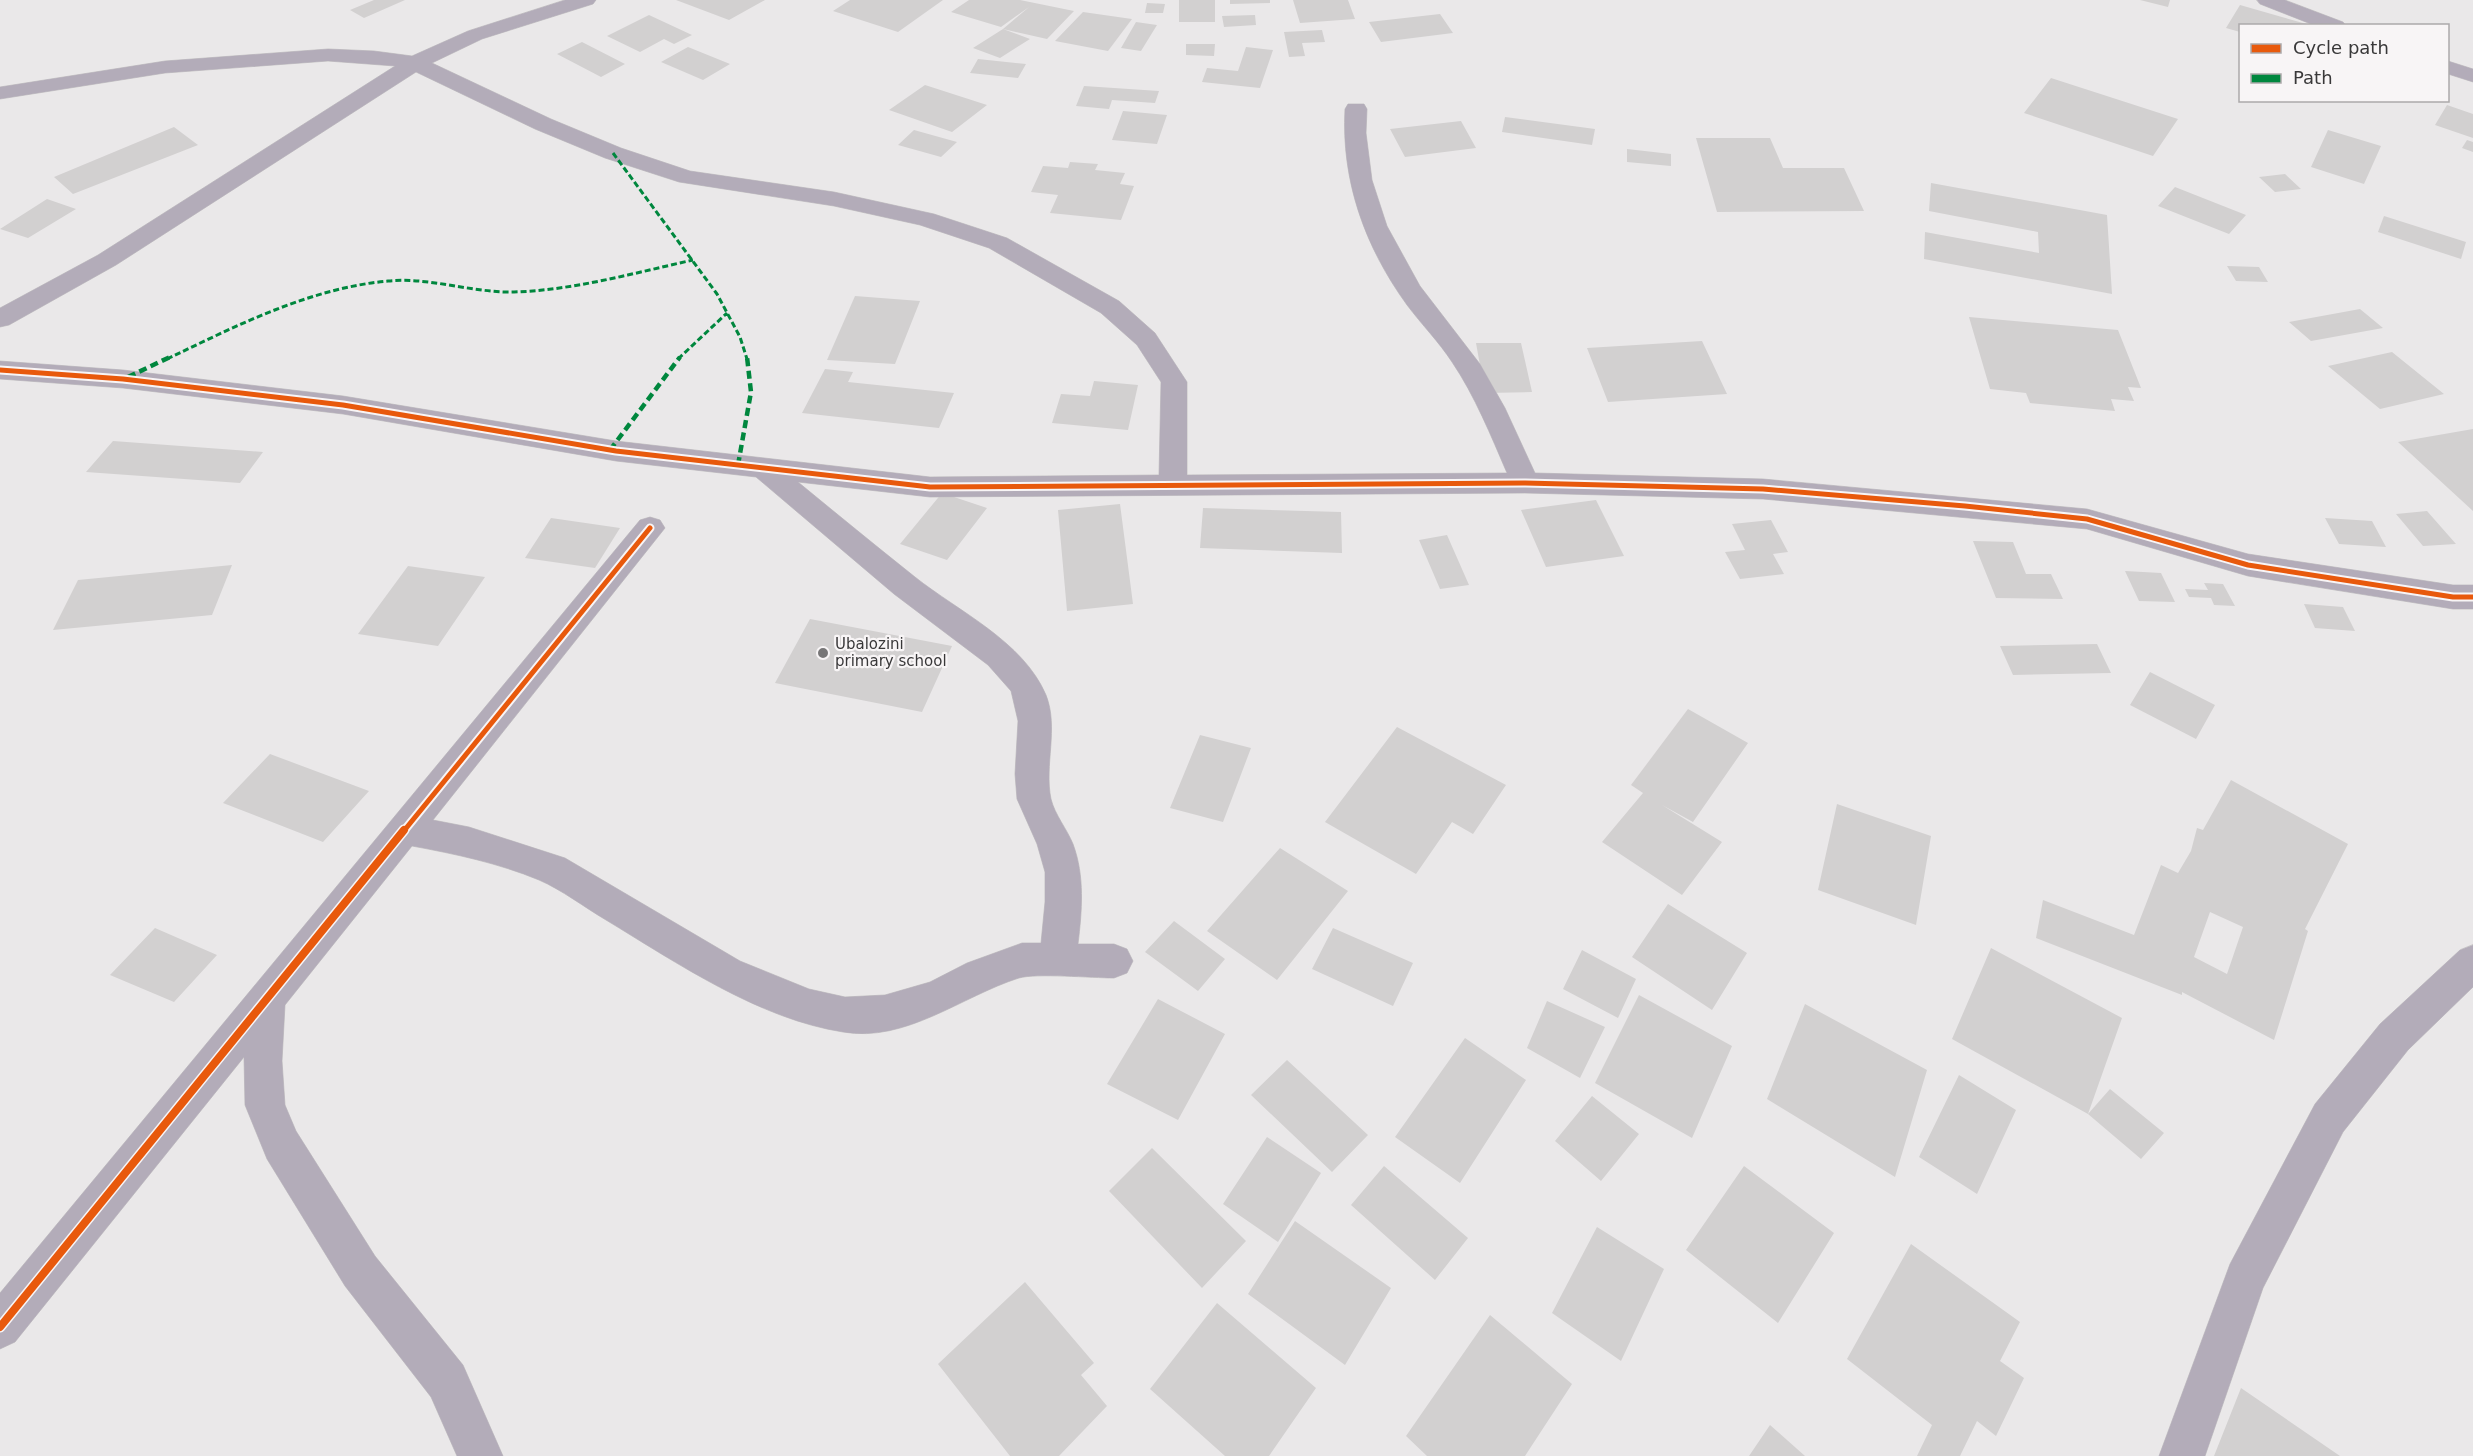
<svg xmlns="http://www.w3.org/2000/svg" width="2473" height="1456" font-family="'DejaVu Sans',sans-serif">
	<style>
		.building { fill: #d2d0d0; fill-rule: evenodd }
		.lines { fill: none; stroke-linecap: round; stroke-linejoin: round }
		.minor-casing { stroke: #c7c5c6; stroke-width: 1 }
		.minor { fill: #b3acb9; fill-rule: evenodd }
		.quiet-far1 { stroke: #00873e; stroke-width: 3; stroke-dasharray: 6 3; stroke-linecap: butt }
		.quiet { stroke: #00873e; stroke-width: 4.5; stroke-dasharray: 8 4.5; stroke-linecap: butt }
		.cycleway-far1-casing { stroke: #f8f5f6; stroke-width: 9 }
		.cycleway-casing { stroke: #f8f5f6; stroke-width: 11 }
		.cycleway-far1 { stroke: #e8590c; stroke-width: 5 }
		.cycleway { stroke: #e8590c; stroke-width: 8 }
		.poi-dot { fill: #777677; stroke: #f8f5f6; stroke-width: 2 }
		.labels { text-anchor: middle; stroke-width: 4.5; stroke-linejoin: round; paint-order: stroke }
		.poi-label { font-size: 15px; fill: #393839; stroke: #f8f5f6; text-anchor: start }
	</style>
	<rect width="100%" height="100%" fill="#eae8e9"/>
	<path class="building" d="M374 0H405L364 18 350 10Z
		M676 0H765L729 20Z
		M850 0H943L898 32 833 11Z
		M969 0H1020L1074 11 1047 39 1003 29 1030 39 1000 58 973 48 1003 29 1029 7 1001 27 951 12Z
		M1179 0H1215V22H1179Z
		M1230 0H1270V3L1230 4Z
		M1293 0H1348L1355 19 1300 23Z
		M2140 0H2170L2168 7Z
		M1147 3 1165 4 1163 13H1145Z
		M2240 5 2310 25V26H2240V32L2226 28Z
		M1083 12 1132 19 1108 51 1055 41Z
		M1440 14 1453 33 1381 42 1369 22Z
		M649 15 692 35 674 44 664 39 640 52 607 36Z
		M1255 15 1256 25 1224 27 1222 16Z
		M1136 22 1157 25 1141 51 1121 48Z
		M1322 30 1325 42 1302 43 1305 56 1289 57 1284 32Z
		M582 42 625 64 601 77 557 54Z
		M1186 44H1215L1214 56 1186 55Z
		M688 47 730 64 703 80 661 62Z
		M1246 47 1273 50 1260 88 1202 82 1207 68 1238 71Z
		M978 59 1026 64 1018 78 970 73Z
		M2051 78 2178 119 2153 156 2024 113Z
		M925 85 987 105 952 132 889 110Z
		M1084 86 1159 91 1155 103 1112 100 1109 109 1076 106Z
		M2447 105 2473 114V138L2435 125Z
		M1123 111 1167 115 1157 144 1112 140Z
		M1505 117 1595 129 1592 145 1502 132Z
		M1461 121 1476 148 1405 157 1390 129Z
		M174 127 198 145 73 194 54 177Z
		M914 130 957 142 941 157 898 145Z
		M2328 130 2381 146 2364 184 2311 167Z
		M1696 138H1770L1783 168H1844L1864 211 1717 212Z
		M2467 140 2473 142V152L2462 148Z
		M1627 149 1671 154V166L1627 162Z
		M1070 162 1098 164 1095 170 1125 173 1120 184 1134 186 1121 220 1050 213 1058 195 1031 192 1043 166 1068 168Z
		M2285 174 2301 189 2275 192 2259 177Z
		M1931 183 2107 215 2112 294 1924 259 1925 232 2039 253 2038 232 1929 211Z
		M2175 187 2246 215 2229 234 2158 206Z
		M47 199 76 209 28 238 0 229Z
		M2384 216 2466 242 2461 259 2378 232Z
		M2227 266 2259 267 2268 282 2236 281Z
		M855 296 920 301 895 364 827 360Z
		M2360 309 2383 328 2311 341 2289 322Z
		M1969 317 2118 330 2141 388 2128 387 2134 401 2111 399 2115 411 2030 403 2026 393 1990 389Z
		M1702 341 1727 394 1608 402 1587 348Z
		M1476 343H1521L1532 392 1485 393Z
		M2392 352 2444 394 2380 409 2328 366Z
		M825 369 853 372 848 382 954 393 939 428 802 413Z
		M1094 381 1138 385 1128 430 1052 423 1061 394 1090 396Z
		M2473 429V511L2398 442Z
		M113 441 263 452 240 483 86 472Z
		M942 493 987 508 947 560 900 544Z
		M1596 500 1624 556 1546 567 1521 510Z
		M1120 504 1133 604 1067 611 1058 510Z
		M1203 508 1341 512 1342 553 1200 548Z
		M2427 511 2456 544 2423 546 2396 514Z
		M551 518 620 528 595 568 525 558Z
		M2325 518 2372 521 2386 547 2339 544Z
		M1771 520 1788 552 1773 554 1784 574 1740 579 1725 552 1745 550 1732 524Z
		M1447 535 1469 585 1440 589 1419 540Z
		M1973 541 2013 542 2026 574H2051L2063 599 1996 598Z
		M232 565 212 615 53 630 78 580Z
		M408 566 485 577 438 646 358 634Z
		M2125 571 2161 573 2175 602 2139 601Z
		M2204 583 2223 584 2235 606 2214 605 2211 598 2189 597 2185 589 2208 590Z
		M2304 604 2343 607 2355 631 2315 628Z
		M810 619 952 646 922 712 775 683Z
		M2097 644 2111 673 2013 675 2000 646Z
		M2150 672 2215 705 2196 739 2130 705Z
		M1688 709 1748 743 1693 822 1662 805 1722 842 1682 895 1602 842 1643 793 1631 785Z
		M1397 727 1506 785 1473 834 1452 822 1416 874 1325 822Z
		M1200 735 1251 748 1223 822 1170 808Z
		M270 754 369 791 323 842 223 803Z
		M2231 780 2348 844 2305 929 2308 931 2274 1040 2182 992V995L2036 938 2043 900 2134 935 2161 865 2178 873 2191 851 2197 828 2203 830ZM2210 912 2243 927 2227 974 2194 957Z
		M1837 804 1931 836 1916 925 1818 890Z
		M1280 848 1348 891 1277 980 1207 931Z
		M1668 904 1747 953 1712 1010 1632 957Z
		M1174 921 1225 959 1198 991 1145 952Z
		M155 928 217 955 174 1002 110 975Z
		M1333 928 1413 963 1393 1006 1312 969Z
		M1991 948 2122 1018 2088 1114 1952 1039Z
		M1582 950 1636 979 1618 1018 1563 989Z
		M1639 995 1732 1046 1692 1138 1595 1083Z
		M1158 999 1225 1034 1178 1120 1107 1084Z
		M1547 1001 1605 1027 1580 1078 1527 1048Z
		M1805 1004 1927 1070 1895 1177 1767 1099Z
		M1465 1038 1526 1080 1460 1183 1395 1137Z
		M1287 1060 1368 1135 1332 1172 1251 1095Z
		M1959 1075 2016 1110 1977 1194 1919 1157Z
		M2110 1089 2164 1133 2141 1159 2088 1114Z
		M1592 1096 1639 1134 1601 1181 1555 1141Z
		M1267 1137 1321 1173 1278 1242 1223 1204Z
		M1152 1148 1246 1241 1202 1288 1109 1191Z
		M1384 1166 1468 1238 1435 1280 1351 1205Z
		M1744 1166 1834 1233 1778 1323 1686 1250Z
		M1295 1221 1391 1288 1345 1365 1248 1294Z
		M1597 1227 1664 1269 1621 1361 1552 1313Z
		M1911 1244 2020 1322 2000 1361 2024 1378 1996 1436 1977 1421 1960 1456H1917L1932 1425 1847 1359Z
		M1025 1282 1094 1363 1081 1375 1107 1406 1059 1456H1010L938 1364Z
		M1217 1303 1316 1388 1269 1456H1225L1150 1389Z
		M1490 1315 1572 1384 1525 1456H1427L1406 1436Z
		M2241 1388 2340 1456H2214Z
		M1770 1425 1805 1456H1749Z"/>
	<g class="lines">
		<g class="minor-casing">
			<path id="minor" d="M565 0H596L593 4 482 39 432 63 551 119 621 148 690 171 834 192 934 214 1007 238 1119 301 1155 333 1187 382V475L1507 473C1491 436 1475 396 1452 362 1439 342 1422 325 1407 305 1365 247 1341 181 1345 109L1348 104H1364L1367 109 1366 133 1372 180 1387 226 1420 286 1480 364 1505 408 1535 473 1763 479 2087 509 2248 554 2453 585H2473V609H2453L2248 576 2087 529 1763 499 1525 493 930 497 798 482C837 514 876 546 915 577 959 612 1023 641 1046 695 1059 728 1044 765 1051 799 1055 815 1067 829 1073 844 1085 876 1082 911 1078 944H1114L1127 949 1133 961 1127 973 1114 978C1092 978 1036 973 1019 978 962 996 906 1043 843 1032 759 1019 677 963 606 920 584 907 562 890 539 880 498 863 455 854 412 846L285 1005 282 1061 285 1105 296 1131 375 1256 463 1365 503 1456H457L431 1397 345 1286 267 1159 245 1105 244 1057 15 1342 0 1349V1293L640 520 650 517 660 520 665 528 433 820 469 827 565 858 740 961 809 989 845 997 885 995 930 982 967 963 1022 943H1041L1045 902V872L1037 844 1017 799 1015 774 1018 721 1011 691 988 665 894 594 756 477 616 461 343 414 123 388 0 379V361L123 370 343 396 616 441 930 477 1159 475 1161 382 1137 345 1101 313 989 248 920 225 834 206 679 182 605 158 535 129 416 72 116 265 9 325 0 327V308L98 255 395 66 328 61 165 73 0 99V87L165 61 328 49 374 51 412 56 468 31Z
				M2257 0H2285L2343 22 2346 26H2316L2260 4Z
				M2448 61 2473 69V82L2448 74Z
				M2473 945V987L2408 1050 2343 1132 2263 1288 2205 1456H2159L2230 1264 2315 1104 2380 1024 2460 950Z"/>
		</g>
		<use href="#minor" class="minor"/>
		<path class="quiet-far1" d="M613 153 717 294 740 337 747 359
			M167 359C236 326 310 288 388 281 431 277 472 293 514 292 575 290 634 273 693 260
			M678 359 727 313"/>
		<path class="quiet" d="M128 377 170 357
			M610 450 680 357
			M738 465 751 392 747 357"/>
		<g class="cycleway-far1-casing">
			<path id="cycleway-far1" d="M0 370 123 379 343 405 616 451 930 487 1525 483 1763 489 1965 506 2087 519 2248 565 2453 597H2473
				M403 832 650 528"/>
		</g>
		<g class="cycleway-casing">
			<path id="cycleway" d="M0 1327 404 830"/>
		</g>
		<use href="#cycleway-far1" class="cycleway-far1"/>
		<use href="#cycleway" class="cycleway"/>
	</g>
	<circle class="poi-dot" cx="823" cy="653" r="6"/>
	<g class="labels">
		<g class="poi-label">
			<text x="835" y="649">Ubalozini<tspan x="835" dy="17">primary school</tspan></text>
		</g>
	</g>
	<rect x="2239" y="24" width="210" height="78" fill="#f8f5f6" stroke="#aca9aa" stroke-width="1.5"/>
	<rect x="2251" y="44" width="30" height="9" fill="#e8590c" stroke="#aca9aa" stroke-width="1.5"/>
	<text x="2293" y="54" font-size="18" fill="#393839">Cycle path</text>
	<rect x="2251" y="74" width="30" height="9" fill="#00873e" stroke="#aca9aa" stroke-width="1.5"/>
	<text x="2293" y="84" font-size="18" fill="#393839">Path</text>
</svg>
